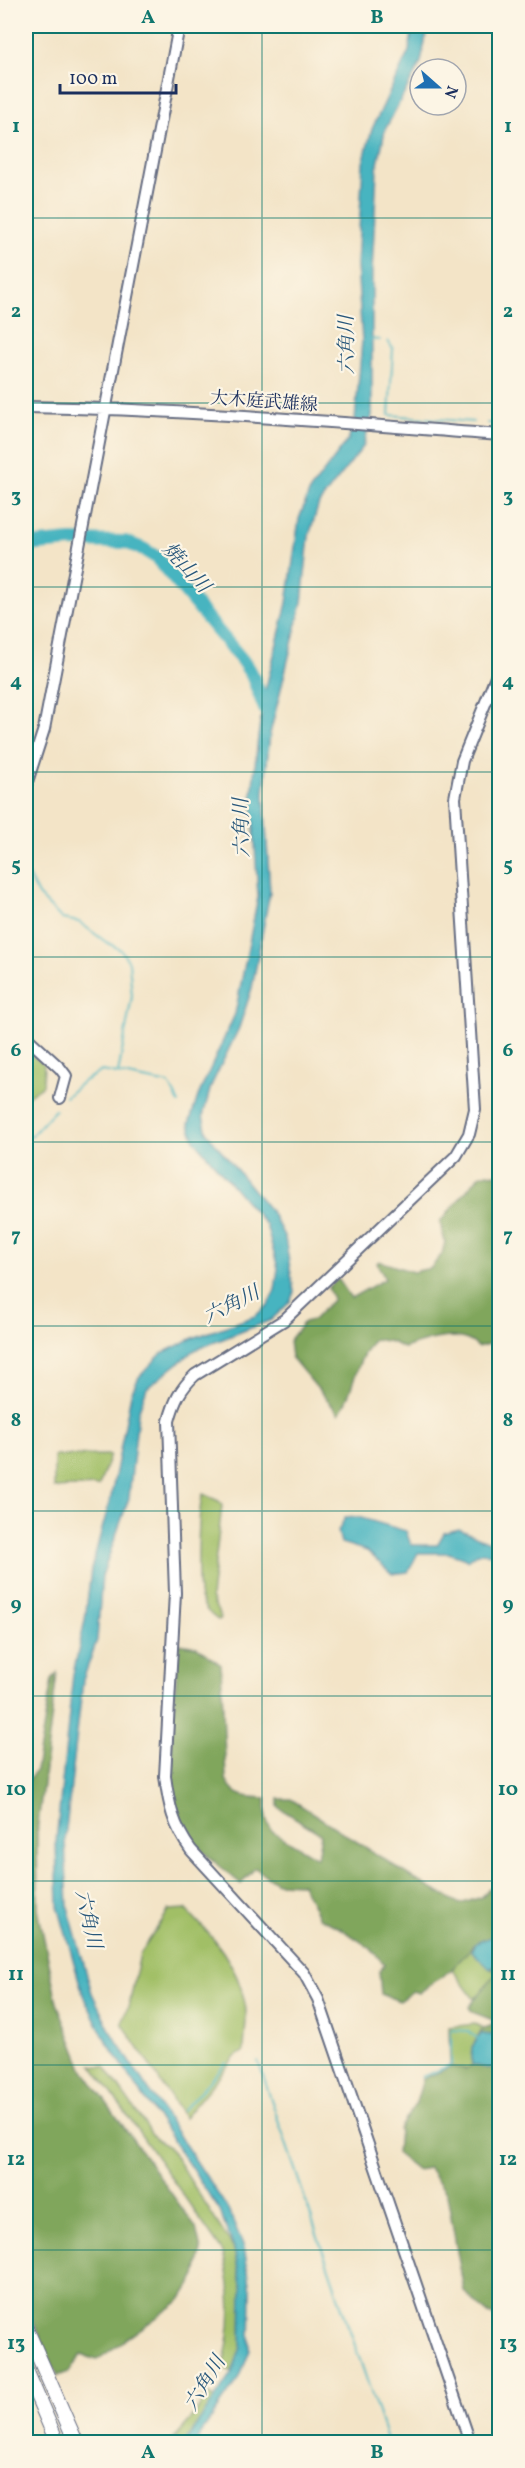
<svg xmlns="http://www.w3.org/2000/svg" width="525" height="2468" font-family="Vollkorn,'Noto Serif JP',serif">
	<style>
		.green { fill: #a1bf66; stroke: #5e7762; stroke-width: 1.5 }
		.forest { fill: #80a65b; stroke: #4e6a5c; stroke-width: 1.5 }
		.water { fill: #46b4c0; stroke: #30728f; stroke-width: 1.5 }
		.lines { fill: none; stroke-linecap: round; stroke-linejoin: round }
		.stream { stroke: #46b4c0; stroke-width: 2 }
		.river { stroke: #46b4c0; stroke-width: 14 }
		.secondary-casing { stroke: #676e83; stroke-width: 14 }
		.highway-casing { stroke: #676e83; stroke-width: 16 }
		.secondary { stroke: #fff; stroke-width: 10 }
		.highway { stroke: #fff; stroke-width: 14 }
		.grid { fill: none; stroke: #0f766e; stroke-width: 1.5; stroke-opacity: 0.55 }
		.labels { text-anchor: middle; stroke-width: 4.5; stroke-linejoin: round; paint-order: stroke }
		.street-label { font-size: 18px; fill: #1b2f5e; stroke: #fcf5e5 }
		.water-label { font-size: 20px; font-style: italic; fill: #28577b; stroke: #fcf5e5 }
		.neatline { fill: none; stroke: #0f766e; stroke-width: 2 }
		.grid-label { font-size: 20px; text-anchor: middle; font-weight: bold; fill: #0f766e }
	</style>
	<rect width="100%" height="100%" fill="#fcf5e5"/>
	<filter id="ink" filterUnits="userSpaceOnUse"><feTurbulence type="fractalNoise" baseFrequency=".0167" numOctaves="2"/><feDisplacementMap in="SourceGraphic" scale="12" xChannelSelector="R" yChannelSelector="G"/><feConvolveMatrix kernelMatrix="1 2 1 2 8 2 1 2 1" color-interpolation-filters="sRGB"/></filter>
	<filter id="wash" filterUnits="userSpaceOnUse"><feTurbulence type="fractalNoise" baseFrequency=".008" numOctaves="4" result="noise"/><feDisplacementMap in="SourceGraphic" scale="24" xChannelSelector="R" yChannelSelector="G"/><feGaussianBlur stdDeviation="1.35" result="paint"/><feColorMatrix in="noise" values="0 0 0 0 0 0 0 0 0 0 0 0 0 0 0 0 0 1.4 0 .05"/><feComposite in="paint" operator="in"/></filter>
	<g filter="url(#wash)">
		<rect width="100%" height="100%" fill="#f3e4c7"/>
		<path class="green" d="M26 1051 44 1064 43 1085 26 1097Z
			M110 1455 99 1486 54 1488V1456Z
			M203 1494 219 1501 222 1506 211 1597C213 1605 219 1611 221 1619L218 1620C210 1615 203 1606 200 1598 196 1585 198 1506 203 1494Z
			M186 1909C213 1937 238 1964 245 2004 248 2018 244 2036 244 2051L235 2057 184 2118 122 2023 130 2001 140 1954 169 1910Z
			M473 1948 472 1951 496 1973 487 1987 474 1999 452 1969 468 1950Z
			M475 2024 483 2028 472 2047V2065L467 2069 450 2067 449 2027Z
			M92 2065 105 2067 156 2140 169 2147 234 2249 242 2289 241 2347 232 2373 222 2368C234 2326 233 2294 223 2252Z
			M207 2394 215 2399 185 2442H171L193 2417Z"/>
		<path class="forest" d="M488 1173 499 1175V1346L489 1344 478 1347C459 1328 425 1341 403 1348L392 1342 374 1339C353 1364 355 1391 339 1414L291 1357 289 1341 304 1322 313 1320 333 1299 328 1288 338 1279 351 1298 385 1279 377 1263 379 1261 413 1272 431 1268 442 1254 445 1242 440 1222 479 1176Z
			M179 1644 197 1647 221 1665 226 1779C235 1798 247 1797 266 1798V1819L272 1831 317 1858 321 1834 278 1807V1799H291L416 1880 460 1904 482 1897 489 1888 499 1894V2036L481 2034 483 2028 491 2026 493 2020 472 2012 469 2007 496 1973 493 1968 497 1963 498 1922 494 1924 491 1937 476 1943 452 1969 419 1993 413 1991 399 2001 381 1994 379 1971 384 1964 370 1948 340 1928 319 1918 302 1884 277 1883 255 1868 241 1884C220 1866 194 1848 181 1822 163 1785 176 1688 179 1644Z
			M57 1673 37 1832 38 1909 57 2003 84 2071 196 2228 201 2250 196 2276 181 2300 97 2360 81 2355 69 2372 58 2376 26 2305V1784L36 1770 52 1679Z
			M472 2065 488 2068 499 2066V2320L497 2317 486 2313 464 2291 447 2194 429 2168 417 2170 397 2154 399 2129 416 2103 423 2079 450 2067 466 2069Z"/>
		<path class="water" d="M413 26H428L421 62 385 130 377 169 372 273V416L363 447 319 503 309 536 302 603 270 734 264 793 270 892 252 988 239 1028 211 1086 203 1116 207 1133 272 1213 285 1238 294 1292 290 1302 271 1320 195 1350 147 1388 138 1413 129 1498 102 1576 97 1640 83 1680 65 1838 68 1907 92 1993 113 2036 228 2209 244 2247 251 2290 250 2350 240 2377 195 2442H185L232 2373 241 2347 242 2289 234 2249 220 2211 105 2039 83 1995 58 1906 56 1842 73 1674 85 1620 91 1569 111 1497 131 1394 139 1377 162 1353 193 1338 255 1316 268 1305 275 1290 278 1268 266 1225 194 1140 189 1124 198 1096 235 1014 258 897 252 795 258 737 264 695 287 603 299 519 310 490 348 440 355 420 362 341 357 265 363 163 372 129 409 51Z
			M358 1517 406 1531 411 1545H437L444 1533 459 1529 499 1546V1554L477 1553 468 1560 449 1553H418L408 1572 392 1574 367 1551 341 1543 338 1531 345 1518Z
			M497 1921V1963L490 1969 472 1951 476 1943 491 1937 494 1924Z
			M481 2034 499 2036V2066L488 2068 472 2065V2047Z"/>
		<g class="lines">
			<path class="stream" d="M371 339 380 340
				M388 341 393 349 389 415 473 422
				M487 423 500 424
				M26 872 38 895 62 919 79 922 106 942 121 950 129 962 132 996 118 1074
				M65 1097 82 1082 102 1071 169 1084 179 1103
				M26 1137 31 1136 55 1110
				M258 2061 388 2442
				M422 2077 451 2065V2030L469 2031 478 2039
				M182 2111 226 2063"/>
			<path class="river" d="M26 545 71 541 125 542 143 549 156 557 242 660 252 675 266 711"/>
		</g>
	</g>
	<g filter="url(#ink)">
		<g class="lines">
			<g class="secondary-casing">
				<path id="secondary" d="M26 407C184 409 342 423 500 435
					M26 785 44 729 179 26
					M26 1037 60 1068 66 1076 60 1098
					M470 2442 318 1999 304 1973 191 1850C173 1825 169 1806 165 1776L175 1593 169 1421C174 1402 180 1389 195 1375L284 1320 456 1156 469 1134 475 1109 455 798 462 761 500 667"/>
			</g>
			<g class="highway-casing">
				<path id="highway" d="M26 2328 76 2442
					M26 2370 57 2442"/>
			</g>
			<use href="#secondary" class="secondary"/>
			<use href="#highway" class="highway"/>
		</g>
	</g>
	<path class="grid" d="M262 26V2442M26 218H500M26 403H500M26 587H500M26 772H500M26 957H500M26 1142H500M26 1326H500M26 1511H500M26 1696H500M26 1881H500M26 2065H500M26 2250H500"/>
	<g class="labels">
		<g class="street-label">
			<text transform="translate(264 401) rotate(4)" y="6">大木庭武雄線</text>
		</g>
		<g class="water-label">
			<text transform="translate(346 345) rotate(-91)" y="7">六角川</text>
			<text transform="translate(187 567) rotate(48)" y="7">焼山川</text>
			<text transform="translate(241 828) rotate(-92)" y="7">六角川</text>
			<text transform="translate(231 1304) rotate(-27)" y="7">六角川</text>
			<text transform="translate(89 1919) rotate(77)" y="7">六角川</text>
			<text transform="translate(204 2383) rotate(-59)" y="7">六角川</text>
		</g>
	</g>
	<rect width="525" height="2468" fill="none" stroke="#fcf5e5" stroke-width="66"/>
	<g transform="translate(438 87) rotate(111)"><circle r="28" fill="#fcf5e5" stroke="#a2a6af" stroke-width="1.5"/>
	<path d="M0-4.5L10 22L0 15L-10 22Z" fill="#1f6fb2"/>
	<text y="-9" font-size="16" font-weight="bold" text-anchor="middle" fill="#1b2f5e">N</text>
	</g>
	<path d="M60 84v9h116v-9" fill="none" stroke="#1b2f5e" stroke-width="3"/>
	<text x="69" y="84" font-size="18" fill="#1b2f5e" stroke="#fcf5e5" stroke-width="4.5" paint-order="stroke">100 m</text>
	<rect x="33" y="33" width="459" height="2402" class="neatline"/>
	<g class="grid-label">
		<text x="148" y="23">A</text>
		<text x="377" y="23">B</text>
		<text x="16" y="132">1</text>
		<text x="508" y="132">1</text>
		<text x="16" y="317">2</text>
		<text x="508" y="317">2</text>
		<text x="16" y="502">3</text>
		<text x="508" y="502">3</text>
		<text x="16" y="687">4</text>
		<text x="508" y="687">4</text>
		<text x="16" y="871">5</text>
		<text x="508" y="871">5</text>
		<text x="16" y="1056">6</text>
		<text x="508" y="1056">6</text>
		<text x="16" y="1241">7</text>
		<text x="508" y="1241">7</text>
		<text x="16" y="1426">8</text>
		<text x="508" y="1426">8</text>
		<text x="16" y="1610">9</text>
		<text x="508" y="1610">9</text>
		<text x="16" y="1795">10</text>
		<text x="508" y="1795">10</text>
		<text x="16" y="1980">11</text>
		<text x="508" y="1980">11</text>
		<text x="16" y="2165">12</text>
		<text x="508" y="2165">12</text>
		<text x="16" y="2349">13</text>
		<text x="508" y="2349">13</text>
		<text x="148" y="2458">A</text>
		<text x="377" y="2458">B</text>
	</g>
</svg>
